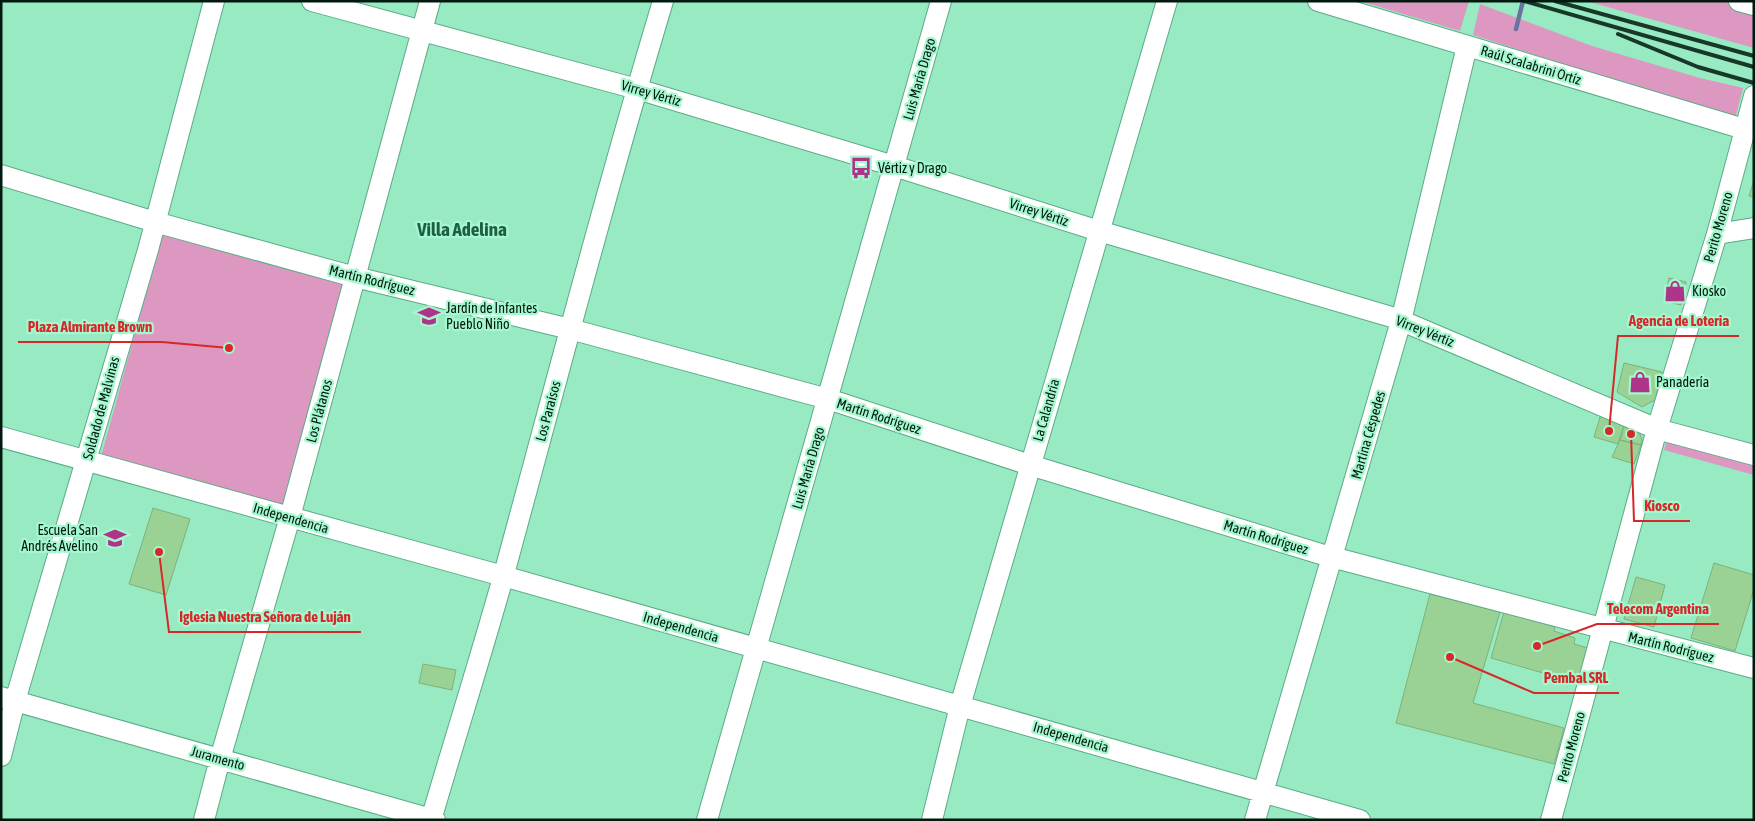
<svg xmlns="http://www.w3.org/2000/svg" width="1755" height="821" font-family="'Asap Condensed',sans-serif">
	<style>
		.green { fill: #dc98c1 }
		.lines { fill: none; stroke-linecap: round; stroke-linejoin: round }
		.stream { stroke: #6a72a0; stroke-width: 4.5 }
		.building { fill: #9ad295; stroke: #7eb279 }
		.minor-casing { stroke: #5aab86; stroke-width: 22 }
		.minor { stroke: #fff; stroke-width: 20 }
		.rail { stroke: #173728; stroke-width: 4 }
		.labels { text-anchor: middle; stroke-width: 4.5; stroke-linejoin: round; paint-order: stroke }
		.street-label { font-size: 14px; fill: #01190e; stroke: #a5f7cf }
		.poi-label { font-size: 14px; fill: #01190e; stroke: #a5f7cf; text-anchor: start }
		.district-label { font-size: 19px; font-weight: bold; fill: #1e5e44; stroke: #a5f7cf }
		.leader { fill: none; stroke: #d62828; stroke-width: 2 }
		.callout-dot { fill: #d62828; stroke: #a5f7cf; stroke-width: 2 }
		.callout-label { font-size: 15px; text-anchor: middle; font-weight: bold; fill: #d62828; stroke: #a5f7cf; stroke-width: 4.5; stroke-linejoin: round; paint-order: stroke }
	</style>
	<rect width="100%" height="100%" fill="#98eac2"/>
	<path class="green" d="M1360 1H1469L1460 31Z
		M1586 1H1722L1754 10V48Z
		M1480 4 1592 46 1700 78 1743 88 1735 119 1473 35Z
		M162 235 344 284 281 512 99 464Z
		M1667 440 1754 465V475L1664 450Z"/>
	<g class="lines">
		<path class="stream" d="M1516 29 1523 1"/>
	</g>
	<path class="building" d="M1754 180V197L1749 196Z
		M1669 278 1686 282 1681 305 1664 301Z
		M1624 363 1662 372 1655 400 1642 407 1617 392Z
		M1601 414 1625 422 1618 444 1594 437Z
		M1624 426 1638 430 1642 439 1641 445 1620 440Z
		M1620 440 1641 445 1634 464 1612 457Z
		M153 508 190 519 166 595 129 584Z
		M1714 563 1754 575V589L1735 651 1691 638Z
		M1636 577 1665 585 1654 627 1624 619Z
		M1430 594 1500 612 1473 703 1564 728 1554 764 1396 723Z
		M1504 612 1555 627 1554 631 1575 638 1574 644 1588 648 1578 683 1491 658Z
		M423 664 456 670 452 690 419 683Z"/>
	<g class="lines">
		<g class="minor-casing">
			<path id="minor" d="M312 1 637 89 894 166 1099 231 1395 318 1657 429 1754 455
				M1318 1 1744 129
				M1739 1 1754 5
				M1 175 155 222 355 277 570 329 828 399 1030 465 1324 555 1754 668
				M1717 234 1754 228
				M1 437 503 576 1360 820
				M1 697 435 820
				M1 756 15 701 148 250 214 1
				M204 820 220 759 290 517 430 1
				M431 820C455 738 481 656 504 574 556 383 606 191 663 1
				M707 820 941 1
				M932 820 960 706 1167 1
				M1255 820 1401 321 1467 46
				M1551 820 1657 429 1717 234 1754 96"/>
		</g>
		<use href="#minor" class="minor"/>
		<path class="rail" d="M1524 1 1754 67
			M1555 1 1754 56
			M1618 34 1698 67 1754 83"/>
	</g>
	<defs>
		<g id="bus-bare" transform="scale(1.725)"><path d="M-5-6H5V4H4V6H2V4H-2V6H-4V4H-5ZM-3.5-4V0h7V-4ZM-3.5 1.2v1.5H-2V1.2ZM2 1.2v1.5H3.5V1.2Z" fill="#ad3488" stroke="#a5f7cf" stroke-width="2.5" paint-order="stroke"/></g>
		<g id="shop-bare" transform="scale(1.725)"><path d="M-5-2.5h2.3a2.7 3.5 0 0 1 5.4 0H5L5.5 6h-11ZM-1.5-2.5h3a1.5 2.3 0 0 0-3 0Z" fill="#ad3488" stroke="#a5f7cf" stroke-width="2.5" paint-order="stroke"/></g>
		<g id="school-bare" transform="scale(1.725)"><path d="M0-5L7-2L0 1L-7-2ZM-4 1L0 2.5L4 1V4Q0 6-4 4Z" fill="#ad3488" stroke="#a5f7cf" stroke-width="2.5" paint-order="stroke"/></g>
	</defs>
	<g fill-rule="evenodd">
		<use href="#bus-bare" x="861" y="168"/>
		<use href="#shop-bare" x="1675" y="291"/>
		<use href="#school-bare" x="429" y="316"/>
		<use href="#shop-bare" x="1640" y="382"/>
		<use href="#school-bare" x="115" y="538"/>
	</g>
	<g class="labels">
		<g class="street-label">
			<text transform="translate(1531 65) rotate(17)" y="5">Raúl Scalabrini Ortíz</text>
			<text transform="translate(919 79) rotate(-74)" y="5">Luis María Drago</text>
			<text transform="translate(651 93) rotate(16)" y="5">Virrey Vértiz</text>
			<text transform="translate(1039 212) rotate(18)" y="5">Virrey Vértiz</text>
			<text transform="translate(1718 227) rotate(-74)" y="5">Perito Moreno</text>
			<text transform="translate(372 280) rotate(14)" y="5">Martín Rodríguez</text>
			<text transform="translate(1425 331) rotate(22)" y="5">Virrey Vértiz</text>
			<text transform="translate(101 408) rotate(-75)" y="5">Soldado de Malvinas</text>
			<text transform="translate(1046 410) rotate(-74)" y="5">La Calandria</text>
			<text transform="translate(319 411) rotate(-75)" y="5">Los Plátanos</text>
			<text transform="translate(548 411) rotate(-75)" y="5">Los Paraísos</text>
			<text transform="translate(879 416) rotate(18)" y="5">Martín Rodríguez</text>
			<text transform="translate(1368 435) rotate(-74)" y="5">Martina Céspedes</text>
			<text transform="translate(808 468) rotate(-74)" y="5">Luis María Drago</text>
			<text transform="translate(291 518) rotate(16)" y="5">Independencia</text>
			<text transform="translate(1266 537) rotate(17)" y="5">Martín Rodríguez</text>
			<text transform="translate(681 627) rotate(16)" y="5">Independencia</text>
			<text transform="translate(1671 647) rotate(14)" y="5">Martín Rodríguez</text>
			<text transform="translate(1071 737) rotate(16)" y="5">Independencia</text>
			<text transform="translate(1571 747) rotate(-75)" y="5">Perito Moreno</text>
			<text transform="translate(218 758) rotate(16)" y="5">Juramento</text>
		</g>
		<g class="poi-label">
			<text x="878" y="173">Vértiz y Drago</text>
			<text x="1692" y="296">Kiosko</text>
			<text x="446" y="313">Jardín de Infantes<tspan x="446" dy="16">Pueblo Niño</tspan></text>
			<text x="1656" y="387">Panadería</text>
			<text x="98" y="535" text-anchor="end">Escuela San<tspan x="98" dy="16">Andrés Avelino</tspan></text>
		</g>
		<g class="district-label">
			<text x="462" y="236">Villa Adelina</text>
		</g>
	</g>
	<path class="leader" d="M1609 431L1618 336H1739M229 348L162 342H18M1631 434L1634 521H1690M1537 646L1597 624H1719M159 552L169 632H361M1450 657L1534 693H1619"/>
	<g class="callout-dot">
		<circle cx="1609" cy="431" r="5"/>
		<circle cx="229" cy="348" r="5"/>
		<circle cx="1631" cy="434" r="5"/>
		<circle cx="1537" cy="646" r="5"/>
		<circle cx="159" cy="552" r="5"/>
		<circle cx="1450" cy="657" r="5"/>
	</g>
	<g class="callout-label">
		<text x="1679" y="326">Agencia de Loteria</text>
		<text x="90" y="332">Plaza Almirante Brown</text>
		<text x="1662" y="511">Kiosco</text>
		<text x="1658" y="614">Telecom Argentina</text>
		<text x="265" y="622">Iglesia Nuestra Señora de Luján</text>
		<text x="1576" y="683">Pembal SRL</text>
	</g>
	<rect width="1755" height="821" fill="none" stroke="#01190e" stroke-width="5"/>
</svg>
